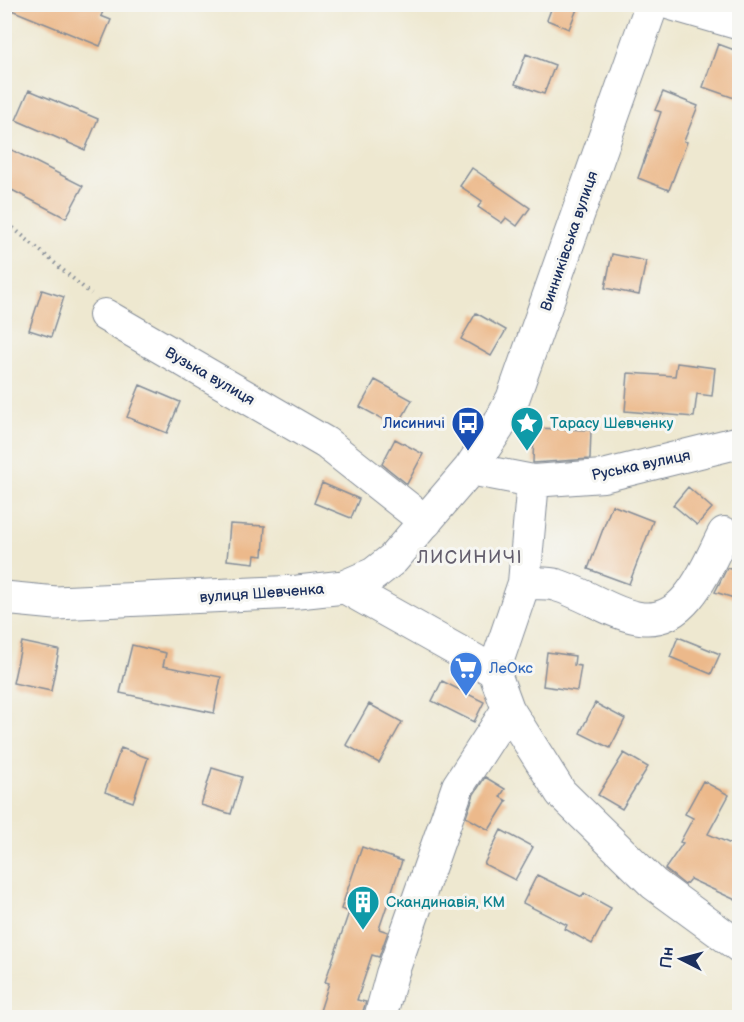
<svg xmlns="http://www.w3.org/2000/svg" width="744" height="1022" font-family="'Balsamiq Sans',sans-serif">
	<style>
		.building { fill: #ecb98b }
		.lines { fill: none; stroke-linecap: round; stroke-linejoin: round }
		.minor-casing { stroke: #848c97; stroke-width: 34 }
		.major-casing { stroke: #848c97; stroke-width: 35 }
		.path { stroke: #848c97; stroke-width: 4; stroke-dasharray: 1.5 4.5; stroke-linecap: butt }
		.minor { stroke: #fff; stroke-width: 32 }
		.major { stroke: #fff; stroke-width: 33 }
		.labels { text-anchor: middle; stroke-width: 6; stroke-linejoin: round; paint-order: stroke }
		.street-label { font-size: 15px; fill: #1b2f5e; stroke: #f6f6f2 }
		.transit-label { font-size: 15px; fill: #164399; stroke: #f6f6f2; text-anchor: end }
		.culture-label { font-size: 15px; fill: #0d838f; stroke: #f6f6f2; text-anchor: start }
		.shop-label { font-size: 15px; fill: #366cbe; stroke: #f6f6f2; text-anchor: start }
		.quarter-label { font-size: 18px; letter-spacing: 1.5px; fill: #645f6e; stroke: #f6f6f2 }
	</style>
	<rect width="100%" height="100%" fill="#f6f6f2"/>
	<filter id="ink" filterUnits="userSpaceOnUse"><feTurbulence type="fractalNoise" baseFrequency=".0167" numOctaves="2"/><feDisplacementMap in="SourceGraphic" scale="12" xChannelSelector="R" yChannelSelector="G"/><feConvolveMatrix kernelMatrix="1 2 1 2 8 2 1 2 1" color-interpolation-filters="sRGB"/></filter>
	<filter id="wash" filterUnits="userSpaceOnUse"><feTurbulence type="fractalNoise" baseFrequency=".008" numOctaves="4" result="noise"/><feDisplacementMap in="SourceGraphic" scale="24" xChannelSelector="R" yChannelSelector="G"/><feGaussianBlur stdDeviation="1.35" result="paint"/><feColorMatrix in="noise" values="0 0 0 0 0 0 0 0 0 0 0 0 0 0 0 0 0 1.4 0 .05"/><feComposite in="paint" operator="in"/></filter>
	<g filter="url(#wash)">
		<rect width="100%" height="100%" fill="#eee8d0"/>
		<g id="blocks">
			<path class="building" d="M4 4H94L104 9 101 16 111 20 100 46 4 7Z
				M553 4H579L569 29 547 20Z
				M718 44 740 52V100L703 87Z
				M526 54 555 65 544 94 515 84Z
				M29 90 98 119 85 150 16 120Z
				M663 92 698 106 684 141 687 142 669 190 638 178 661 112 655 110Z
				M4 146 83 186 66 218 4 186Z
				M472 168 530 208 517 226 506 218 502 223 478 207 482 201 460 186Z
				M612 254 646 261 639 295 605 288Z
				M42 290 64 297 51 337 29 330Z
				M476 313 506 330 491 356 461 339Z
				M677 363 715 368 712 396 697 394 694 417 625 411 628 373 675 376Z
				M375 380 412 400 397 427 360 407Z
				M140 385 180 402 167 433 127 417Z
				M534 428 591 430 590 459 533 463Z
				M395 439 423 454 407 484 382 464Z
				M322 483 359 499 351 518 314 503Z
				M688 487 712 508 697 525 673 505Z
				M612 505 653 521 629 584 588 569Z
				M230 524 265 526 263 556 255 555 254 563 227 560Z
				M727 568 740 572V600L715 592Z
				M678 637 720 654 711 674 670 657Z
				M22 642 59 650 51 691 13 683Z
				M132 645 166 653 163 666 221 677 214 713 120 693Z
				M547 652 575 656 574 665 581 666 577 691 543 686Z
				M442 681 484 702 474 722 432 701Z
				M595 703 625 719 610 748 580 733Z
				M369 704 402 722 379 763 346 745Z
				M121 748 148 758 133 802 105 792Z
				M624 753 648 767 622 809 598 795Z
				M212 768 242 777 231 814 201 805Z
				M485 777 505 789 500 797 507 801 489 830 466 817 474 794Z
				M703 781 729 795 708 834 740 848V902L690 879 685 885 665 869 683 843 680 842 693 818 685 814Z
				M501 830 533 847 515 880 484 864Z
				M362 847 402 861 379 929 388 932 379 957 372 955 357 1000 366 1002 361 1017H318L329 983 325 982 349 912 341 909Z
				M537 875 582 897 584 893 611 908 592 944 565 929 567 925 523 903Z"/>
		</g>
	</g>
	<g filter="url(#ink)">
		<use href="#blocks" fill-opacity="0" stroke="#848c97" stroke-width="1.5"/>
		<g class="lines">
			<g class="minor-casing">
				<path id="minor" d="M671 4 740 24
					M105 315 326 443 426 522
					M470 469 533 481 603 476 740 442
					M524 583C534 584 547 582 556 585 602 598 648 646 688 597 704 578 713 554 724 533
					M344 587 494 671 524 583 533 481
					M494 671 508 709 561 793 654 884 740 947
					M380 1018 392 974 458 786 508 709"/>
			</g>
			<g class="major-casing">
				<path id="major" d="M4 598 56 603 298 592 344 587 374 574 393 559 470 469 498 427 513 398 652 4"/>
			</g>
			<path class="path" d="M4 220 91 294"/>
			<use href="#minor" class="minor"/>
			<use href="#major" class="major"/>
		</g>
	</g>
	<defs>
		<g id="bus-pin" transform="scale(1.725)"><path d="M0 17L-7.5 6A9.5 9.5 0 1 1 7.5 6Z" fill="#1a4fb4" stroke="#f6f6f2"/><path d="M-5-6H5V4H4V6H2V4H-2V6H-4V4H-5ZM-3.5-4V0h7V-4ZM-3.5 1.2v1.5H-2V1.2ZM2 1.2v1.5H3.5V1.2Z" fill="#fff"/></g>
		<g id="sight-pin" transform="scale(1.725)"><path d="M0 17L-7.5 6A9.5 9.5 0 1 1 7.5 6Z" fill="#0f9aa8" stroke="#f6f6f2"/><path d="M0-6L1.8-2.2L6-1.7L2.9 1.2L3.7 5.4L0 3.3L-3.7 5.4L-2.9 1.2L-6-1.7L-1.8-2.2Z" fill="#fff"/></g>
		<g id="supermarket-pin" transform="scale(1.725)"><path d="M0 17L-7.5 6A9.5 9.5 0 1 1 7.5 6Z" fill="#3f7fe0" stroke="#f6f6f2"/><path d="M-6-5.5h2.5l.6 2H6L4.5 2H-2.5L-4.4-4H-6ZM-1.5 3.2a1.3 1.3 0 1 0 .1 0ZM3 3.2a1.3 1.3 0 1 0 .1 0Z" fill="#fff"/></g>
		<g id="building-pin" transform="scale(1.725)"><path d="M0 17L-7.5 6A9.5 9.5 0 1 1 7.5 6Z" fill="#0f9aa8" stroke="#f6f6f2"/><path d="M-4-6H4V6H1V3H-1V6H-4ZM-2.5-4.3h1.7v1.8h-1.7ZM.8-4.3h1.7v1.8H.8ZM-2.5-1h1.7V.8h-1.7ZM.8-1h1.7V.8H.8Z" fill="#fff"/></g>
	</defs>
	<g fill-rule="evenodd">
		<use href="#bus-pin" x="468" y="423"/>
		<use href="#sight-pin" x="527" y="423"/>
		<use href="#supermarket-pin" x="466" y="668"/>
		<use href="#building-pin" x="363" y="902"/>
	</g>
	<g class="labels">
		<g class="street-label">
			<text transform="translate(569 241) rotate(-71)" y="5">Винниківська вулиця</text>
			<text transform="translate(210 376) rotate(30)" y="5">Вузька вулиця</text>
			<text transform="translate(641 465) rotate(-12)" y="5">Руська вулиця</text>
			<text transform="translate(262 593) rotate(-4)" y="5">вулиця Шевченка</text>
		</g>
		<g class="transit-label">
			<text x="445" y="428">Лисиничі</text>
		</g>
		<g class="culture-label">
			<text x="550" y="428">Тарасу Шевченку</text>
			<text x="386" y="907">Скандинавія, КМ</text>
		</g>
		<g class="shop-label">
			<text x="489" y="673">ЛеОкс</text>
		</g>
		<g class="quarter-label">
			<text x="470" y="563">ЛИСИНИЧІ</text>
		</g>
	</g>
	<rect width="744" height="1022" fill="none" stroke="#f6f6f2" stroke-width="24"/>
	<g transform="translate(681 959) rotate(276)" stroke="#f6f6f2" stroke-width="4.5" paint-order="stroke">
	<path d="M0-4.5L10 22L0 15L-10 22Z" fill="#1b2f5e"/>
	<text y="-9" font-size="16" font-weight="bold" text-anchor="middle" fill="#1b2f5e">Пн</text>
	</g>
</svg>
